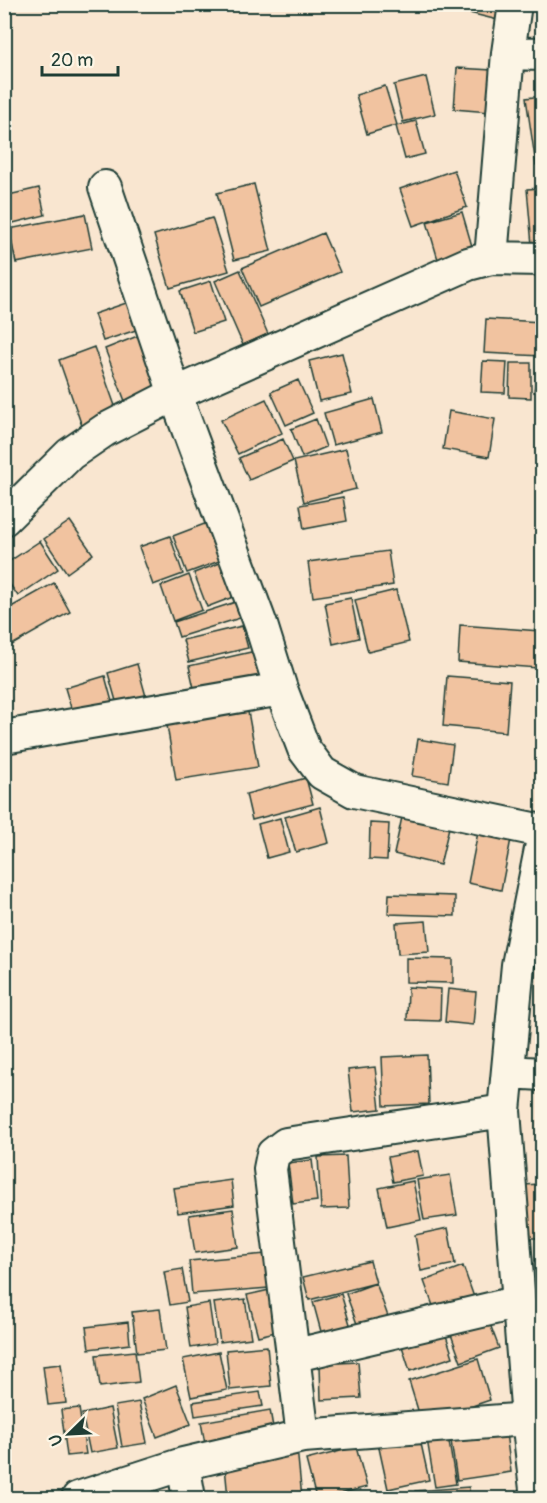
<svg xmlns="http://www.w3.org/2000/svg" width="547" height="1503" font-family="Pangolin,sans-serif">
	<style>
		.building { fill: #f1c3a0; stroke: #1f3d34; stroke-width: 1.5 }
		.lines { fill: none; stroke-linecap: round; stroke-linejoin: round }
		.minor-casing { stroke: #1f3d34; stroke-width: 36 }
		.minor { stroke: #fcf5e5; stroke-width: 32 }
	</style>
	<rect width="100%" height="100%" fill="#f9e6d0"/>
	<filter id="ink" filterUnits="userSpaceOnUse"><feTurbulence type="fractalNoise" baseFrequency=".0167" numOctaves="2"/><feDisplacementMap in="SourceGraphic" scale="12" xChannelSelector="R" yChannelSelector="G"/><feConvolveMatrix kernelMatrix="1 2 1 2 8 2 1 2 1" color-interpolation-filters="sRGB"/></filter>
	<g filter="url(#ink)">
		<path class="building" d="M454 4H501L498 20 453 9Z
			M457 68 492 70 489 112 454 109Z
			M426 77 435 114 403 122 394 85Z
			M385 86 397 125 367 134 356 95Z
			M542 96V164L536 165 526 98Z
			M416 121 425 154 405 159 396 126Z
			M454 170 467 207 413 226 400 189Z
			M254 184 271 251 234 260 217 193Z
			M39 188 45 215 5 225 4 196Z
			M542 188V244L532 245 527 189Z
			M462 212 474 253 439 263 427 222Z
			M85 214 92 248 16 263 9 229Z
			M212 218 229 271 170 288 154 235Z
			M323 233 340 272 259 307 242 268Z
			M240 270 268 334 243 345 215 281Z
			M211 281 224 322 193 332 180 291Z
			M135 300 145 327 103 341 94 314Z
			M486 319 542 322V356L484 353Z
			M145 333 165 385 125 401 105 349Z
			M94 347 119 417 83 429 59 360Z
			M342 353 352 394 319 401 309 361Z
			M483 361 507 362 505 393 481 392Z
			M538 362 542 363V393L534 392Z
			M510 363H531V398L509 397Z
			M298 380 313 413 286 425 271 392Z
			M266 399 282 433 238 454 221 420Z
			M374 399 382 432 333 445 324 413Z
			M449 411 495 419 489 457 443 449Z
			M316 419 326 447 302 457 291 429Z
			M283 439 293 461 249 480 239 458Z
			M346 449 356 489 304 502 294 461Z
			M343 497 347 521 304 529 300 505Z
			M215 520 230 557 187 573 173 536Z
			M70 521 93 554 67 573 44 539Z
			M170 536 183 574 153 585 139 547Z
			M40 541 58 569 18 596 4 576V565Z
			M388 551 393 585 313 597 308 562Z
			M233 558 246 592 207 607 194 573Z
			M189 575 202 610 173 621 161 586Z
			M54 583 70 612 12 645 4 631V611Z
			M396 590 409 642 368 652 355 600Z
			M251 597 256 613 179 637 174 622Z
			M351 598 359 638 333 644 325 603Z
			M460 625 540 631 538 668 458 662Z
			M242 626 248 648 189 662 183 640Z
			M260 650 267 682 196 697 189 666Z
			M137 664 147 700 118 708 108 673Z
			M105 676 114 709 75 721 65 688Z
			M447 676 510 681 506 732 443 726Z
			M247 706 258 767 176 780 166 719Z
			M418 739 453 745 448 782 412 776Z
			M306 778 313 804 252 820 246 794Z
			M320 807 329 843 296 852 285 817Z
			M404 808 451 819 440 865 394 854Z
			M280 818 289 852 267 858 258 824Z
			M370 823 389 824 387 860 369 859Z
			M479 827 512 834 501 890 468 883Z
			M389 894 455 896V916L388 914Z
			M426 921 429 952 398 954 396 923Z
			M406 958 453 959V983L406 982Z
			M408 987 441 989 440 1021 407 1020Z
			M448 989 476 992 473 1025 445 1022Z
			M427 1055 429 1104 384 1106 382 1057Z
			M375 1067 380 1109 353 1112 348 1070Z
			M418 1151 423 1176 393 1182 388 1157Z
			M346 1156 349 1208 321 1209 318 1157Z
			M312 1160 317 1201 293 1204 288 1163Z
			M450 1175 457 1215 424 1220 417 1180Z
			M231 1180 234 1205 178 1213 174 1188Z
			M413 1181 421 1220 387 1227 379 1188Z
			M542 1184V1238H525L522 1185Z
			M233 1209 238 1247 195 1253 189 1215Z
			M448 1228 455 1264 421 1271 415 1235Z
			M266 1254 269 1288 192 1294 189 1261Z
			M370 1261 376 1283 309 1300 303 1277Z
			M463 1266 475 1300 436 1314 424 1281Z
			M182 1269 188 1302 170 1305 164 1272Z
			M376 1283 390 1322 360 1332 346 1294Z
			M274 1289 284 1330 258 1336 247 1295Z
			M341 1294 352 1331 323 1339 313 1302Z
			M245 1299 251 1338 220 1342 214 1303Z
			M209 1303 215 1344 191 1348 185 1307Z
			M160 1309 166 1350 137 1353 132 1312Z
			M487 1316 499 1348 461 1362 449 1329Z
			M128 1322 130 1344 89 1349 86 1327Z
			M443 1326 453 1357 410 1371 400 1340Z
			M267 1346 271 1386 230 1390 226 1350Z
			M135 1351 139 1382 100 1387 96 1355Z
			M219 1352 227 1390 191 1397 183 1359Z
			M478 1359 490 1400 422 1423 409 1381Z
			M358 1362 361 1398 321 1400 320 1364Z
			M61 1364 66 1403 48 1405 43 1366Z
			M176 1385 191 1424 157 1437 142 1399Z
			M260 1392 263 1406 195 1416 193 1402Z
			M139 1402 147 1443 122 1447 115 1406Z
			M79 1408 86 1454 67 1456 61 1410Z
			M110 1408 118 1448 90 1453 82 1414Z
			M270 1410 274 1433 205 1444 201 1422Z
			M447 1430 456 1484 435 1487 426 1433Z
			M506 1433 511 1472 457 1480 451 1441Z
			M420 1439 429 1480 388 1489 379 1448Z
			M356 1447 367 1487 323 1498H316L306 1460Z
			M297 1448 302 1498H228L224 1456Z
			M469 1487 470 1498H416L415 1491Z
			M178 1493 179 1498H151Z"/>
		<g class="lines">
			<g class="minor-casing">
				<path id="minor" d="M508 53 542 54
					M105 187 175 394 261 625 281 689 304 749 322 773 354 791 542 831
					M491 258 508 53 515 4
					M4 519 70 454 105 430 175 394 468 264 491 258 542 259
					M4 737 281 689
					M508 1072 542 1074
					M292 1356 519 1302
					M303 1436 270 1169 273 1154 286 1144 504 1111
					M183 1464 189 1498
					M78 1498 183 1464 303 1436 528 1419
					M537 1498 528 1419 504 1111 518 965 542 844"/>
			</g>
			<use href="#minor" class="minor"/>
		</g>
	</g>
	<rect width="547" height="1503" fill="none" stroke="#fcf5e5" stroke-width="24"/>
	<rect x="12" y="12" width="523" height="1479" fill="none" stroke="#1f3d34" stroke-width="2" filter="url(#ink)"/>
	<g transform="translate(69 1434) rotate(246)" stroke="#fcf5e5" stroke-width="4.5" paint-order="stroke">
	<path d="M0-4.5L10 22L0 15L-10 22Z" fill="#1f3d34"/>
	<text y="-9" font-size="16" font-weight="bold" text-anchor="middle" fill="#1f3d34">U</text>
	</g>
	<path d="M42 66v9h76v-9" fill="none" stroke="#1f3d34" stroke-width="3"/>
	<text x="51" y="66" font-size="18" fill="#1f3d34" stroke="#fcf5e5" stroke-width="4.5" paint-order="stroke">20 m</text>
</svg>
